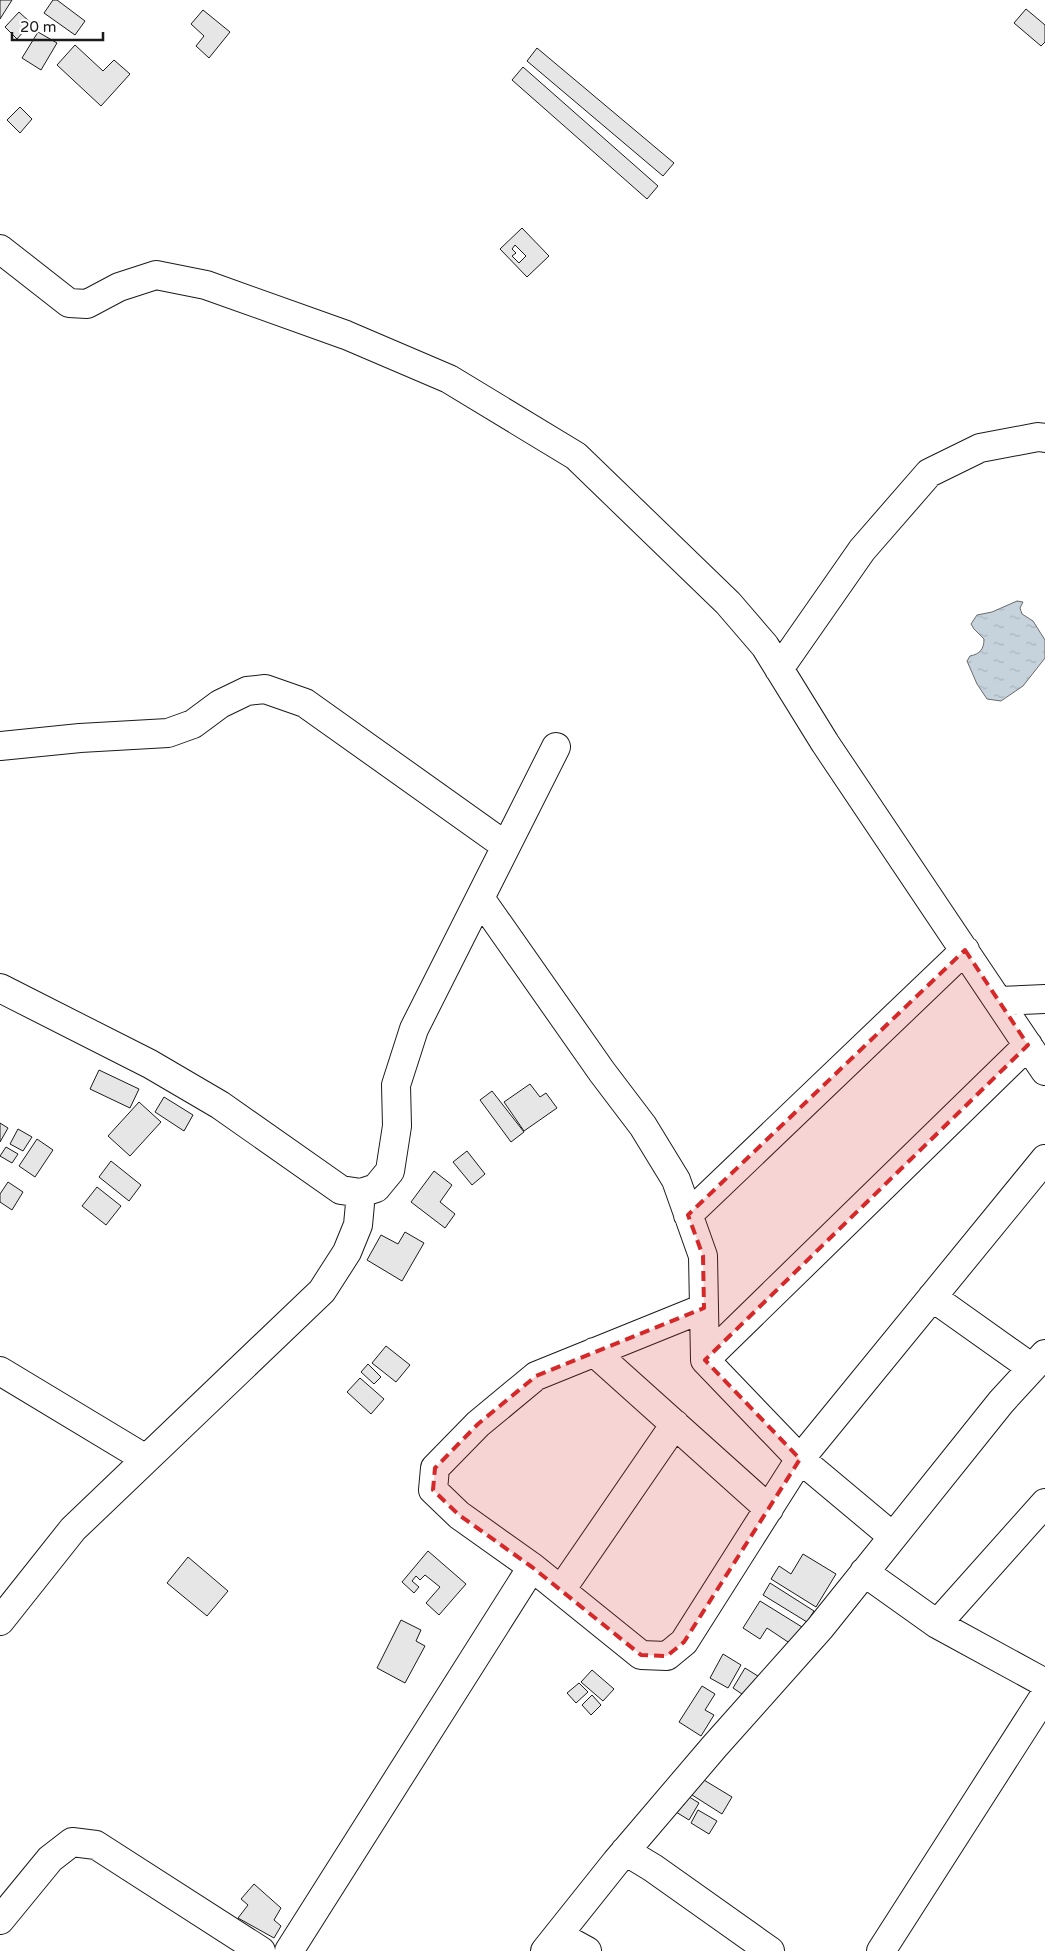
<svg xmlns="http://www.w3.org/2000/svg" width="1045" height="1951" font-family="'Varela Round',sans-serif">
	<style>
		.water { fill: url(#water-ripples); stroke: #6a6a6a }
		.building { fill: #e6e6e6; stroke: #1a1a1a; fill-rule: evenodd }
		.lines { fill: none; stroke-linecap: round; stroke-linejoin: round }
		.street-casing { stroke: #1a1a1a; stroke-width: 30 }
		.street { stroke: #fff; stroke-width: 28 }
		.marked { fill: #d62828; fill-opacity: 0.2; stroke: #d62828; stroke-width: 4; stroke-dasharray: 10 6; stroke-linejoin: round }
	</style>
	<defs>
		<pattern id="water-ripples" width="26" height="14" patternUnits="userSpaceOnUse" patternTransform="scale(1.25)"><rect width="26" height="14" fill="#c6d2dc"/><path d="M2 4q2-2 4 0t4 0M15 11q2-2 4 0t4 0" fill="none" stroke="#aab4bc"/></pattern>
	</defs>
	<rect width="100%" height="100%" fill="#fff"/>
	<path class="water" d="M1017 601 1023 602 1020 608 1022 614 1033 621 1045 640V658L1023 686 1001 701 987 699 977 684 967 661 970 656C980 654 984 649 984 639L974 629 971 624 977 615 992 612Z"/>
	<path class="building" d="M0 0H12L0 19Z
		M53 0H57L85 21 75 35 44 13Z
		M1026 9 1045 25V42L1041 46 1014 23Z
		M203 10 230 32 209 58 196 46 204 36 191 24Z
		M19 12 31 23 17 39 5 27Z
		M38 32 57 43 41 70 22 58Z
		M75 45 103 71 114 60 130 74 101 106 57 65Z
		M537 48 674 163 663 176 527 61Z
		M523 67 658 186 647 199 512 80Z
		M20 107 32 119 20 133 7 120Z
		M522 228 549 256 527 277 500 249ZM515 245 526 256 519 263 512 256 516 253 512 249Z
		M99 1070 139 1089 130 1108 90 1089Z
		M530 1084 540 1097 546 1093 557 1108 524 1131 504 1102Z
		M492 1091 524 1132 511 1142 480 1100Z
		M164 1097 193 1115 184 1131 155 1112Z
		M139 1102 161 1122 130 1156 108 1136Z
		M0 1123 8 1128 0 1142Z
		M18 1129 32 1137 23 1151 10 1144Z
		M37 1139 53 1150 35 1177 19 1166Z
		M6 1147 18 1154 12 1163 0 1156Z
		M467 1151 485 1174 472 1185 453 1162Z
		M111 1161 141 1185 129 1201 99 1177Z
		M434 1171 452 1185 440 1202 455 1214 445 1228 411 1202Z
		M8 1182 23 1192 12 1210 0 1202V1194Z
		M97 1187 121 1206 106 1225 82 1206Z
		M405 1232 424 1243 402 1281 367 1260 381 1235 398 1244Z
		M386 1346 410 1365 396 1382 372 1363Z
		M368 1364 381 1377 374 1384 361 1372Z
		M360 1378 384 1399 371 1414 347 1392Z
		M428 1551 466 1584 439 1615 426 1603 440 1587 425 1575 420 1580 416 1576 412 1581 419 1587 414 1593 402 1582Z
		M803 1554 836 1574 816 1607 771 1579 779 1566 791 1574Z
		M188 1557 228 1591 207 1616 167 1583Z
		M770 1583 814 1611 807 1622 763 1595Z
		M760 1601 802 1627 791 1644 767 1628 760 1639 743 1628Z
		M401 1620 421 1630 416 1641 425 1646 405 1683 377 1668Z
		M723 1654 741 1665 728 1688 710 1678Z
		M745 1668 761 1678 748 1698 733 1688Z
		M592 1670 614 1689 603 1701 581 1682Z
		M579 1683 588 1692 576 1703 567 1693Z
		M702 1686 715 1694 705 1710 714 1715 701 1736 679 1722Z
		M592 1695 601 1705 591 1715 582 1705Z
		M699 1777 732 1797 722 1814 689 1793Z
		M686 1795 699 1803 689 1820 676 1812Z
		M698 1810 717 1821 709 1834 691 1823Z
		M254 1884 281 1908 274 1920 281 1926 274 1938 238 1918 248 1905 241 1899Z"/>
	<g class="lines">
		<g class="street-casing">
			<path id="street" d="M0 249 69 303 87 304 119 287 156 275 206 285 346 335 449 379 576 456 728 603 765 646 825 743 1045 1071
				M779 669 862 550 929 473 980 448 1038 437 1045 438
				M0 746 80 738 168 733 193 724 220 704 247 691 265 689 305 703 506 846
				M480 898 602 1072 643 1126 676 1180 703 1256 705 1360 800 1459 892 1536
				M0 988 150 1064 220 1105 341 1190 361 1193 376 1188 390 1171 397 1126 396 1085 414 1029 556 747
				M999 1001 1045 999
				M688 1215 965 950
				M932 1297 1032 1368
				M704 1308 536 1376 478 1424 435 1468 433 1490 459 1515 532 1567 641 1655 667 1656 684 1642 800 1459 1045 1159
				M594 1352 769 1509
				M705 1360 1028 1045
				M0 1371 146 1459
				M864 1572 937 1624 1045 1683
				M561 1590 675 1424
				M0 1621 73 1529 322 1291 347 1252 358 1225 361 1193
				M937 1624 1045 1503
				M625 1851 653 1868 770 1951
				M0 1920 50 1859 72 1842 96 1845 261 1951
				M558 1935 587 1951
				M289 1951 532 1567
				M545 1951 616 1862 714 1747 820 1628 1001 1402 1045 1354
				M881 1951 1045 1695"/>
		</g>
		<use href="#street" class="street"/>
	</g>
	<path class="marked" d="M965 950 1028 1045 705 1360 800 1459 684 1642 667 1656 641 1655 532 1567 459 1515 433 1490 435 1468 478 1424 536 1376 704 1308 703 1256 688 1215Z"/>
	<path d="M12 32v8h91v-8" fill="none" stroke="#1a1a1a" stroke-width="2.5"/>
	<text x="20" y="32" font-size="15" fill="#1a1a1a" stroke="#ffffff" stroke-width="4" paint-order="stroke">20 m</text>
</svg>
